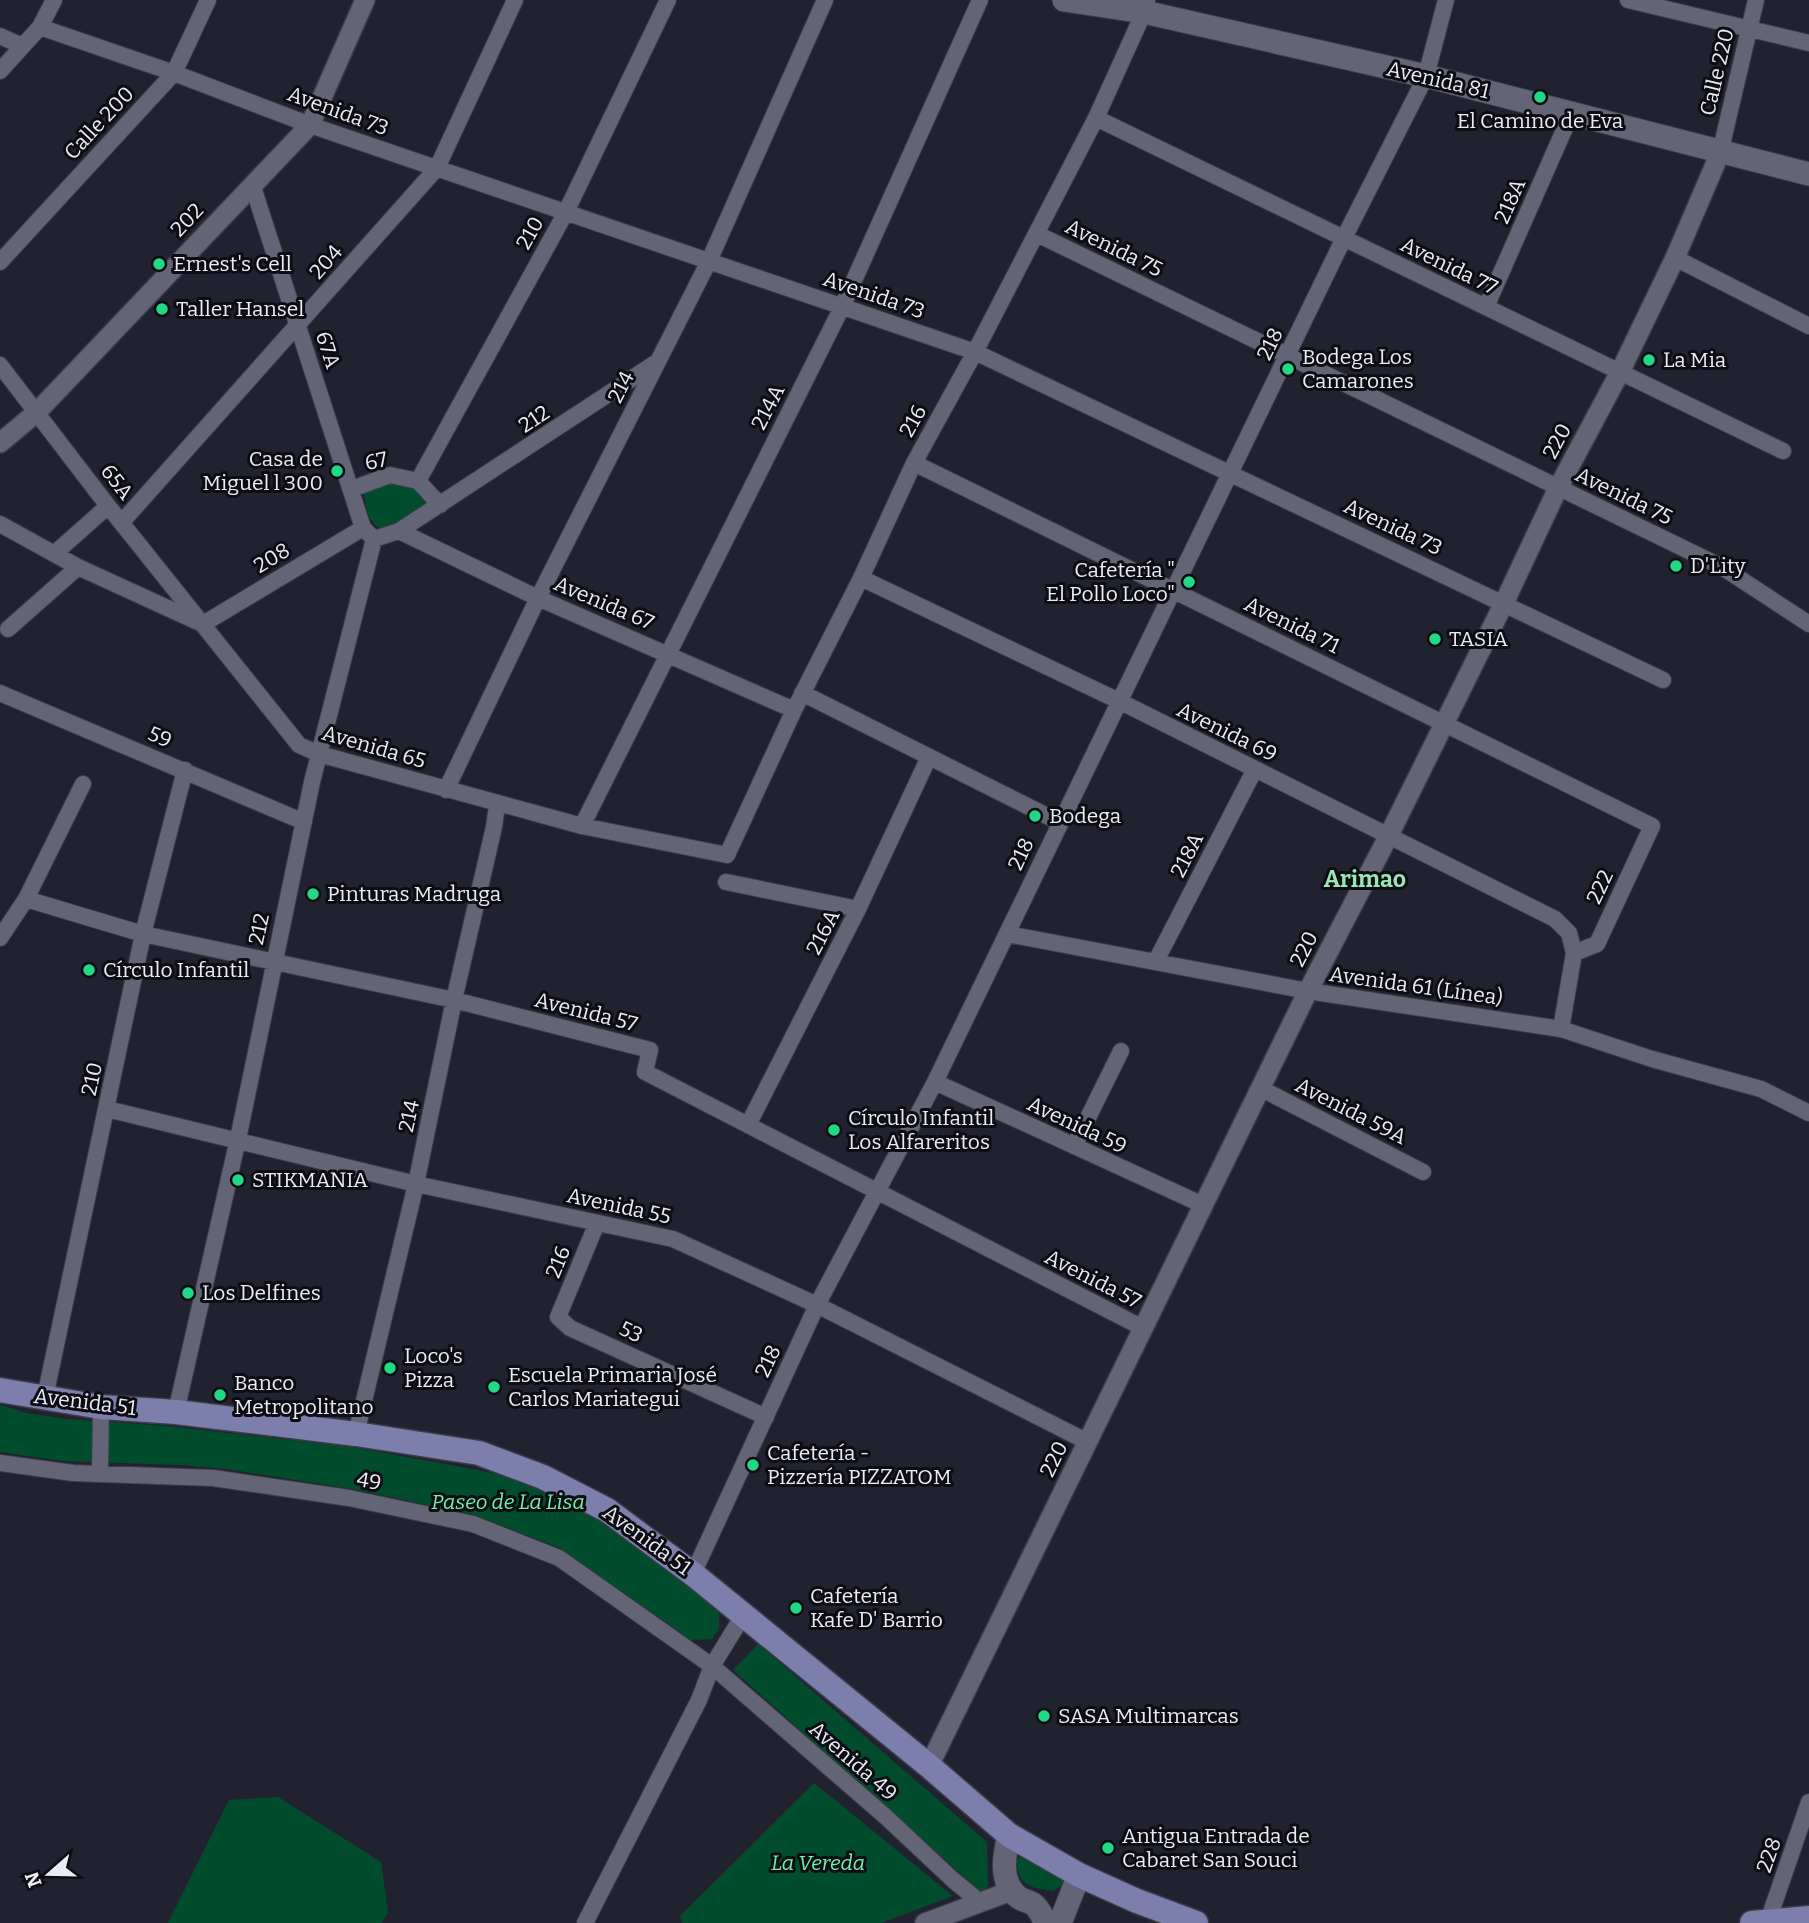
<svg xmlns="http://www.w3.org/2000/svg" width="1809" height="1923" font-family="Bitter,serif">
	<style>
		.green { fill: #014c2c }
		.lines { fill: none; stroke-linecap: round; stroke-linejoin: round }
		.minor-casing { stroke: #3c3c49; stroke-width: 18 }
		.tertiary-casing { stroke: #3c3c49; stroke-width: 22 }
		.secondary-casing { stroke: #3c3c49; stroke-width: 25 }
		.primary-casing { stroke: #3c3c49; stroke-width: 27 }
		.minor { stroke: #636475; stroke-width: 16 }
		.tertiary { stroke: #636475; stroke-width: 19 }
		.secondary { stroke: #636475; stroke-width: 23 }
		.primary { stroke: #7c7eac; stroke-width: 24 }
		.poi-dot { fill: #21d887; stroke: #0c0c12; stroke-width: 2.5 }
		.labels { text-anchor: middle; stroke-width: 6; stroke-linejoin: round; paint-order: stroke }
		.street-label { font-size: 21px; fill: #eaebf5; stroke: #0c0c12 }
		.poi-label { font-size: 21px; fill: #eaebf5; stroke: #0c0c12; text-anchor: start }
		.park-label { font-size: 21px; font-style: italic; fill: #6ef2aa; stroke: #0c0c12 }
		.neighbourhood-label { font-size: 23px; font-weight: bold; fill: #98e5b6; stroke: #0c0c12 }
	</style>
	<rect width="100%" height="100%" fill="#212230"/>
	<path class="green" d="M389 481 415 487 428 504 385 531C367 523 367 511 364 493Z
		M0 1405 27 1413 67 1419 166 1426 352 1447 510 1476 590 1512 719 1609V1629L712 1639 691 1640 560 1548 474 1515 358 1490 227 1469 180 1465 63 1461 0 1452Z
		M758 1644 987 1842 988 1887 981 1892 733 1670Z
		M814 1783 953 1896 881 1923H682L680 1916Z
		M278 1797 381 1862 388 1912 382 1923H168L229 1800Z
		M1022 1855 1065 1880 1063 1885 1053 1891C1031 1888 1017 1886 1017 1860Z"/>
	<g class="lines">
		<g class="minor-casing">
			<path id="minor" d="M1628 0 1809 43
				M40 27 174 73 310 125 975 352 1663 680
				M0 36 22 46
				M0 71 40 27 54 0
				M1096 118 1783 451
				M1720 153 1756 0
				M252 184 363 528 374 539 399 531 654 364
				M1037 234 1722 567 1809 624
				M1675 258 1809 326
				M0 262 174 73 208 0
				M1486 307 1572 112
				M0 365 108 506 299 745 319 754 582 826 727 855 794 710 861 578 914 463 975 352 1096 118 1144 12 1147 0
				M914 463 1652 826 1597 944 1574 953
				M418 481 566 212 668 0
				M352 489 390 475 418 481 440 505
				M122 522 437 168 515 0
				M0 524 78 567 198 622
				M399 531 538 598 794 710
				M54 554 108 506
				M861 578 1119 701 1555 919 1569 933 1574 953 1561 1029
				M203 624 363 528
				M8 629 78 567
				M0 693 304 822
				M802 693 1059 822
				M446 790 538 598 709 261 825 0
				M582 826 842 307 980 0
				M726 882 858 909
				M26 899 143 934 454 1000 650 1050 645 1072 1143 1328
				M1007 934 1308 991 1561 1029 1652 1059 1761 1089 1809 1113
				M0 938 26 899 83 784
				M1156 961 1255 769
				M935 1082 1203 1205
				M1260 1088 1423 1172
				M107 1109 416 1184 673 1239 817 1305 1088 1442
				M748 1125 858 909 929 757
				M1074 1146 1121 1051
				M597 1223 558 1317 570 1328 766 1417
				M45 1397 143 934 185 770
				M176 1412 238 1139 312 782 374 539
				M356 1434 416 1184 454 1000 494 827 497 805
				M0 1463 73 1473 213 1478 349 1498 473 1524 559 1558 712 1666 886 1817 952 1879 981 1903
				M100 1473 101 1407
				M693 1574 817 1305 935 1082 1344 238 1426 76 1446 0
				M1768 1921 1809 1802
				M585 1923 699 1700 712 1666 744 1614"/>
		</g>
		<g class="tertiary-casing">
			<path id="tertiary" d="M0 443 37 412 310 125 365 0
				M929 1766 1308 991 1389 835 1504 603 1558 488 1620 372 1675 258 1720 153
				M925 1923 1011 1891"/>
		</g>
		<g class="secondary-casing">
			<path id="secondary" d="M1064 0 1144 12 1426 76 1809 174
				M1009 1835C1004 1856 999 1882 1018 1897 1023 1901 1029 1901 1033 1904 1039 1908 1043 1918 1046 1923
				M1060 1923 1079 1875"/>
		</g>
		<g class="primary-casing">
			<path id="primary" d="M0 1390 101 1407 176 1412 356 1434 479 1453 543 1477 607 1510 693 1574 929 1766 1009 1835 1079 1875 1137 1901 1196 1923
				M1752 1923 1809 1918"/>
		</g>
		<use href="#minor" class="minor"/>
		<use href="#tertiary" class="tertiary"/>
		<use href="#secondary" class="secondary"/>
		<use href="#primary" class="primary"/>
	</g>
	<g class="poi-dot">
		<circle cx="1540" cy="97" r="7"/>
		<circle cx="159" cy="264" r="7"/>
		<circle cx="162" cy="309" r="7"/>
		<circle cx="1649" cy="360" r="7"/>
		<circle cx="1288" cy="369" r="7"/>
		<circle cx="337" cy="471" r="7"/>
		<circle cx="1676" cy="566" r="7"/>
		<circle cx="1189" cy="582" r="7"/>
		<circle cx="1435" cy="639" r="7"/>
		<circle cx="1035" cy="816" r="7"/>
		<circle cx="313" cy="894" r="7"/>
		<circle cx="89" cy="970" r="7"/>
		<circle cx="834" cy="1130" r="7"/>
		<circle cx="238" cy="1180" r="7"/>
		<circle cx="188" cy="1293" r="7"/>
		<circle cx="390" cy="1368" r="7"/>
		<circle cx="494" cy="1387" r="7"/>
		<circle cx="220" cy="1395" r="7"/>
		<circle cx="753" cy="1465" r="7"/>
		<circle cx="796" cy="1608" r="7"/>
		<circle cx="1044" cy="1716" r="7"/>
		<circle cx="1108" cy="1848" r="7"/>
	</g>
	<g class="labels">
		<g class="street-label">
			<text transform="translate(1717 72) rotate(-77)" y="7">Calle 220</text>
			<text transform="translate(1438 80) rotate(13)" y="7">Avenida 81</text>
			<text transform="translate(338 111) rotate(20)" y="7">Avenida 73</text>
			<text transform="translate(99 123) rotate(-47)" y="7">Calle 200</text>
			<text transform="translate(1510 201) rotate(-66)" y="7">218A</text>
			<text transform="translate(187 220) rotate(-47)" y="7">202</text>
			<text transform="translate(530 233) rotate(-61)" y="7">210</text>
			<text transform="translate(1114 248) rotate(26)" y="7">Avenida 75</text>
			<text transform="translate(326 262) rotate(-49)" y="7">204</text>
			<text transform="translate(1449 266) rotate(26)" y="7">Avenida 77</text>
			<text transform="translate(874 295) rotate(19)" y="7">Avenida 73</text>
			<text transform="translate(1270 344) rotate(-64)" y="7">218</text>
			<text transform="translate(328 350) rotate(72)" y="7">67A</text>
			<text transform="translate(621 387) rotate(-63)" y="7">214</text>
			<text transform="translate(768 407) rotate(-63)" y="7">214A</text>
			<text transform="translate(534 419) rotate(-33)" y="7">212</text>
			<text transform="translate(913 421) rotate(-61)" y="7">216</text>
			<text transform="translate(1557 441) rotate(-62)" y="7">220</text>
			<text transform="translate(376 461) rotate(-12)" y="7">67</text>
			<text transform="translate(117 482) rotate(52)" y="7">65A</text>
			<text transform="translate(1624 496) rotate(26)" y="7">Avenida 75</text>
			<text transform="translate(1393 527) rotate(25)" y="7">Avenida 73</text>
			<text transform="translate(272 558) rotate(-31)" y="7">208</text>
			<text transform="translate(604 603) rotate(23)" y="7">Avenida 67</text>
			<text transform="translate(1292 625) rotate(26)" y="7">Avenida 71</text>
			<text transform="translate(1227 732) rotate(26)" y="7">Avenida 69</text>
			<text transform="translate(160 737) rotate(22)" y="7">59</text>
			<text transform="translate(374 747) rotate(16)" y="7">Avenida 65</text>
			<text transform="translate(1021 854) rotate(-65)" y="7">218</text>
			<text transform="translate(1187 855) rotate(-63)" y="7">218A</text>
			<text transform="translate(1600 887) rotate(-65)" y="7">222</text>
			<text transform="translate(259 929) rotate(-78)" y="7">212</text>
			<text transform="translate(823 932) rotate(-63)" y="7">216A</text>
			<text transform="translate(1304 949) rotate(-63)" y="7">220</text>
			<text transform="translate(1416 986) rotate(8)" y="7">Avenida 61 (Línea)</text>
			<text transform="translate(586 1012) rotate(14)" y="7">Avenida 57</text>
			<text transform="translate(92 1079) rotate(-78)" y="7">210</text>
			<text transform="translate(1351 1111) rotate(27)" y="7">Avenida 59A</text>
			<text transform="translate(409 1116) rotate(-78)" y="7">214</text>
			<text transform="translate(1077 1125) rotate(25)" y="7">Avenida 59</text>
			<text transform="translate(619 1206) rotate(12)" y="7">Avenida 55</text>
			<text transform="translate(558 1262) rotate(-68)" y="7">216</text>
			<text transform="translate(1093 1279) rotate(27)" y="7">Avenida 57</text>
			<text transform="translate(631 1332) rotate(25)" y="7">53</text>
			<text transform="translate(768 1361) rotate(-65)" y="7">218</text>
			<text transform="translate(85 1402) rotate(7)" y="7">Avenida 51</text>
			<text transform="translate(1054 1459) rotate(-64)" y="7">220</text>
			<text transform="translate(369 1481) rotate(10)" y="7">49</text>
			<text transform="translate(647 1540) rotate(36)" y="7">Avenida 51</text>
			<text transform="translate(853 1761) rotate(41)" y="7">Avenida 49</text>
			<text transform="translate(1769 1855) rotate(-71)" y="7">228</text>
		</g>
		<g class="poi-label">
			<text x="1540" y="128" text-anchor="middle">El Camino de Eva</text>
			<text x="173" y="271">Ernest's Cell</text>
			<text x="176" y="316">Taller Hansel</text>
			<text x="1302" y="364">Bodega Los<tspan x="1302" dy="24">Camarones</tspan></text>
			<text x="1663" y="367">La Mia</text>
			<text x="323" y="466" text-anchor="end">Casa de<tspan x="323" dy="24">Miguel l 300</tspan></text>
			<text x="1690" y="573">D'Lity</text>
			<text x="1175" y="577" text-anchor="end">Cafetería "<tspan x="1175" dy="24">El Pollo Loco"</tspan></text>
			<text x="1449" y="646">TASIA</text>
			<text x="1049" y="823">Bodega</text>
			<text x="327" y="901">Pinturas Madruga</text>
			<text x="103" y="977">Círculo Infantil</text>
			<text x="848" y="1125">Círculo Infantil<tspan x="848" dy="24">Los Alfareritos</tspan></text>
			<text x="252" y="1187">STIKMANIA</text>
			<text x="202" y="1300">Los Delfines</text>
			<text x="404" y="1363">Loco's<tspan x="404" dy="24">Pizza</tspan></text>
			<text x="508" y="1382">Escuela Primaria José<tspan x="508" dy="24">Carlos Mariategui</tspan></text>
			<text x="234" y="1390">Banco<tspan x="234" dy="24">Metropolitano</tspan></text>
			<text x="767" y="1460">Cafetería -<tspan x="767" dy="24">Pizzería PIZZATOM</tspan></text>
			<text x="810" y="1603">Cafetería<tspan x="810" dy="24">Kafe D' Barrio</tspan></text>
			<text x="1058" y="1723">SASA Multimarcas</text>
			<text x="1122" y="1843">Antigua Entrada de<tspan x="1122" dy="24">Cabaret San Souci</tspan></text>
		</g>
		<g class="park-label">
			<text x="508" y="1509">Paseo de La Lisa</text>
			<text x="818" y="1870">La Vereda</text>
		</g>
		<g class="neighbourhood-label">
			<text x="1365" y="887">Arimao</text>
		</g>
	</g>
	<g transform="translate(49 1874) rotate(250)" stroke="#0c0c12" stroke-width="5" paint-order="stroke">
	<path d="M0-5L12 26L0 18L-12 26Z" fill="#eaebf5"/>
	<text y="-10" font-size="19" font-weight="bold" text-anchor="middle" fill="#eaebf5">N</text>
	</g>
</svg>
